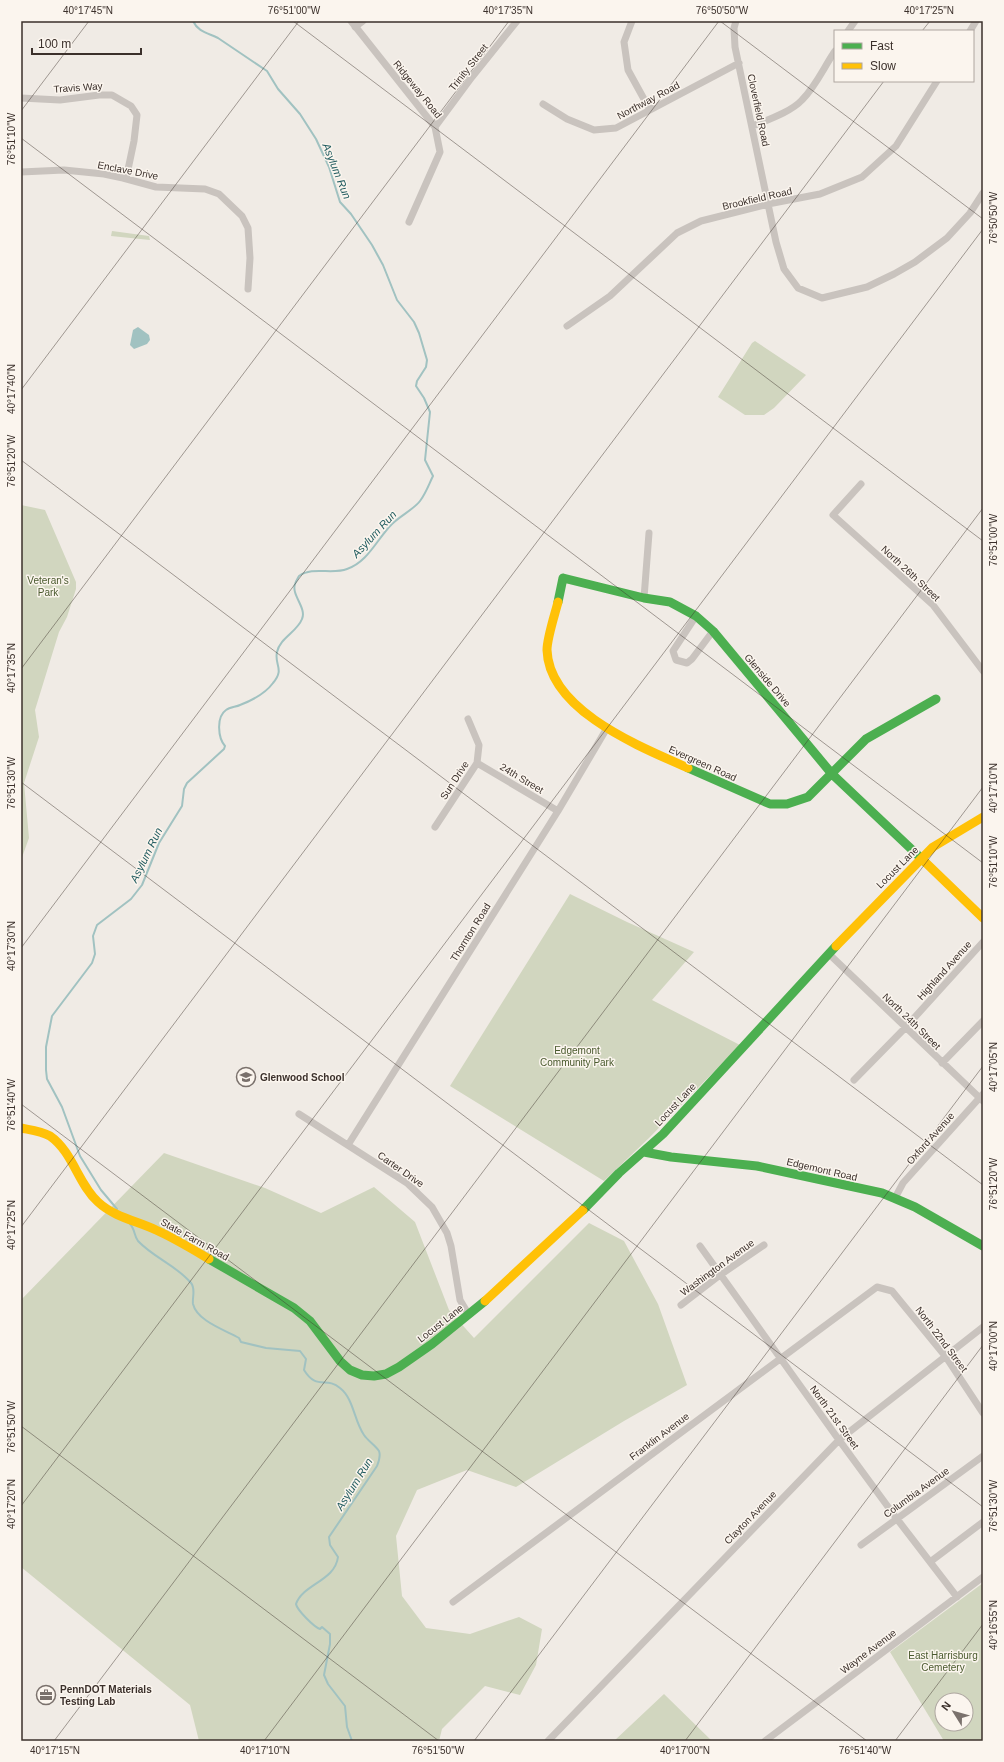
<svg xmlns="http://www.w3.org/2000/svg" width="1004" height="1762" font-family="Helvetica,sans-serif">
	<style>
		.green { fill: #d1d6bf; fill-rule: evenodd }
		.water { fill: #a1c2c1 }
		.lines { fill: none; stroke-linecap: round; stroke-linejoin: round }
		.stream { stroke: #a1c2c1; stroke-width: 2 }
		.street { stroke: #c9c3be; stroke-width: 7 }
		.fast { stroke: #4caf50; stroke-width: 9 }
		.slow { stroke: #ffc107; stroke-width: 9 }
		.ticks { fill: none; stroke: #3b302b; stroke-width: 1; stroke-opacity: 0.45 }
		.labels { text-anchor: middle; stroke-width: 3; stroke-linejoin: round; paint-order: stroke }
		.street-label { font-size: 10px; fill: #3b302b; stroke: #fbf5ee }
		.park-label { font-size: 10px; fill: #4a5a2e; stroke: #fbf5ee }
		.poi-label { font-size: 10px; font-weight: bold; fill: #3b302b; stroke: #fbf5ee; text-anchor: start }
		.water-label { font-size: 11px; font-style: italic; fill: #1f5a5e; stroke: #fbf5ee }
		.neatline { fill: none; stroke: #3b302b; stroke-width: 1.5 }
		.ticks-label { font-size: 10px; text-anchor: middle; fill: #3b302b }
	</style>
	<rect width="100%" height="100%" fill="#f0ebe5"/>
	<path class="green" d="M112 231 149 236 150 240 111 236Z
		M755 341 806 375 774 408 764 415H745L718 397 752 343Z
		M21 505 45 510 76 582V589L67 617 59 632 35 710 39 737 24 783 29 838 21 860Z
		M570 894 627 922 694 952 652 1000 740 1045 649 1138 604 1181 450 1086Z
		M164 1153 265 1188 321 1213 374 1187 415 1222 449 1310 474 1338 589 1223 624 1241 658 1304 687 1385 624 1421 516 1487 467 1470 417 1490 396 1536 402 1596 426 1628 470 1634 519 1617 542 1629 536 1665 520 1695 485 1686 442 1729 439 1741H199L190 1705 21 1567V1300Z
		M983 1583V1741H944L890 1652ZM942 1700H966V1724H942Z
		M664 1694 712 1741H614Z"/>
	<path class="water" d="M138 327 149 335 150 340 147 344 134 349 130 345 133 330Z"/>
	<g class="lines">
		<path class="stream" d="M117 1209 101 1190 80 1156 62 1107 47 1079 46 1070V1047L52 1016 92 963 95 954 93 936 97 925 131 899 142 885 159 843 182 806 184 789 187 783 224 749 225 746C218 738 216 717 226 710 230 707 236 707 240 705 253 700 265 694 273 683 285 669 274 665 277 652 280 638 297 632 302 619 307 608 291 595 295 584 296 581 298 578 299 576 313 566 332 575 347 569 368 562 377 539 392 524 400 516 414 509 420 501 426 493 429 484 433 476L425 460 430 412 424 398 416 386 417 381 426 367 427 360 419 333 414 322 397 300 383 265 372 245 351 214 340 202 329 167 316 139 300 114 278 89 267 71 218 38C208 33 198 32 193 21
			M130 1224C135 1229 134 1236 138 1241 154 1258 176 1265 191 1283 196 1289 192 1297 193 1304 197 1321 225 1330 239 1338L241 1342 266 1348 300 1351 306 1359 304 1370C317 1391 326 1376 340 1388 354 1399 354 1421 364 1435 368 1441 375 1445 379 1451 381 1456 379 1461 377 1466L329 1537 330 1545 338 1557C335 1581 303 1584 296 1604 297 1610 314 1627 320 1629L322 1627 330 1634V1644L324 1675 328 1684 345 1706 347 1727 352 1741"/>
		<path class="street" d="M351 21 435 127 440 152 409 222
			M632 21 624 42 628 70 650 110
			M736 21 734 28 735 47 776 242 784 269 798 288 822 298 867 287 894 274 915 262 947 238 970 213 983 193
			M355 27 363 21
			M848 31 855 21
			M970 31 976 21
			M21 98 60 100 99 95H112L131 106 137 115 134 141 126 179
			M543 104 567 119 594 130 616 128 739 63
			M753 126C767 120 791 112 802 100 816 86 824 67 835 51
			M435 127 472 77 517 21
			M21 172 64 170 104 174 123 178 156 187 205 189 219 194 242 216 248 228 250 258 248 289
			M567 326 610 296 677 233 701 221 768 204 820 194 862 177 896 146 937 81
			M861 484 833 515 933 605 983 671
			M644 598 649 533
			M696 616 673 651 676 660 687 663 692 659 713 631
			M477 763 558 811
			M435 827 477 763 479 745 468 719
			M829 954 983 1101
			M942 1063 983 1021
			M854 1080 905 1028 983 942
			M299 1114 407 1183 432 1207 447 1233 451 1246 460 1300 469 1315
			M348 1145 558 811 607 728
			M895 1198 903 1183 983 1094
			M700 1246 839 1440 897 1519 957 1597
			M681 1305 720 1275 764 1245
			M861 1545 983 1456
			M930 1562 983 1522
			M453 1602 877 1287 892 1291 946 1357 983 1413
			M548 1741 839 1440 983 1327
			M765 1741 983 1577"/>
		<path class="fast" d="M558 602 563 578 644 598 670 602 696 616 713 631 832 774 925 862
			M688 768 770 804H787L808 797 866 739 936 699
			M644 1152 671 1157 757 1166 882 1193 915 1207 983 1246
			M583 1210 619 1173 663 1134 836 946
			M209 1259 294 1308 310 1321 340 1361 350 1370 362 1375 374 1376 386 1374 399 1367 432 1344 485 1301"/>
		<path class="slow" d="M558 602C555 614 547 638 547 650 549 711 641 747 688 768
			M925 862 983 918
			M836 946 933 847 983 817
			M21 1128C31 1130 41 1131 50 1136 73 1152 78 1184 98 1202 114 1217 137 1221 156 1230 174 1238 192 1249 209 1259
			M485 1301 583 1210"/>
	</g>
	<path class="ticks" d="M293 21 983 541M720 21 983 219M922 31 930 21M21 111 89 21M21 138 983 863M21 390 299 21M21 460 983 1185M21 669 509 21M21 782 983 1507M21 948 719 21M21 1104 867 1741M21 1227 884 81M21 1426 439 1741M21 1506 983 229M54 1741 983 508M264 1741 983 787M474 1741 983 1066M685 1741 983 1345M895 1741 983 1624"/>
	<defs>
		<g id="school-ring" transform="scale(1)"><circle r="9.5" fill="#fbf5ee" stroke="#7a716c" stroke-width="1.5"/><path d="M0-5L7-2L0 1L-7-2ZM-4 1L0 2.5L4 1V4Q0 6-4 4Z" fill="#7a716c"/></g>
		<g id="office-ring" transform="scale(1)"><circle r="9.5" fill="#fbf5ee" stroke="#7a716c" stroke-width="1.5"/><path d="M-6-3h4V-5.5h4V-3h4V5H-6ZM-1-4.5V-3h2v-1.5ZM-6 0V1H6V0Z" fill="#7a716c"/></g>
	</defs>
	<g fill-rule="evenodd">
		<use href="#school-ring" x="246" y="1077"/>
		<use href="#office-ring" x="46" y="1695"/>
	</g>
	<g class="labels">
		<g class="street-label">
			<text transform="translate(468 67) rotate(-52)" y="4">Trinity Street</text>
			<text transform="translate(78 87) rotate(-4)" y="4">Travis Way</text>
			<text transform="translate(418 89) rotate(51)" y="4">Ridgeway Road</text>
			<text transform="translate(648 100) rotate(-28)" y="4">Northway Road</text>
			<text transform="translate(759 110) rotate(78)" y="4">Cloverfield Road</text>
			<text transform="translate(128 170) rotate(11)" y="4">Enclave Drive</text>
			<text transform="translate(757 198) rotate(-13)" y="4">Brookfield Road</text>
			<text transform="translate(911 573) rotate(43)" y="4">North 26th Street</text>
			<text transform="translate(768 680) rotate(50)" y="4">Glenside Drive</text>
			<text transform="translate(703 763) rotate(24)" y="4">Evergreen Road</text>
			<text transform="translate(522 778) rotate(31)" y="4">24th Street</text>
			<text transform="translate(454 780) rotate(-57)" y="4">Sun Drive</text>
			<text transform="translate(897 867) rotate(-45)" y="4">Locust Lane</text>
			<text transform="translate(470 932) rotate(-58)" y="4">Thornton Road</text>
			<text transform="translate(944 970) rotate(-48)" y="4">Highland Avenue</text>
			<text transform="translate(912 1021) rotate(44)" y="4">North 24th Street</text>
			<text transform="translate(675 1104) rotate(-47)" y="4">Locust Lane</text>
			<text transform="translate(930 1138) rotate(-48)" y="4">Oxford Avenue</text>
			<text transform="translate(401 1169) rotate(35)" y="4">Carter Drive</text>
			<text transform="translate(822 1169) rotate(13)" y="4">Edgemont Road</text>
			<text transform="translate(195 1239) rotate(29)" y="4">State Farm Road</text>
			<text transform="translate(717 1267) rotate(-36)" y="4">Washington Avenue</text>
			<text transform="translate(440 1323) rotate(-38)" y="4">Locust Lane</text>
			<text transform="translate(942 1339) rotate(53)" y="4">North 22nd Street</text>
			<text transform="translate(835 1417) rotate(54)" y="4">North 21st Street</text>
			<text transform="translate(659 1436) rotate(-37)" y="4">Franklin Avenue</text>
			<text transform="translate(916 1492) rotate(-36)" y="4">Columbia Avenue</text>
			<text transform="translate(750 1517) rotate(-46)" y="4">Clayton Avenue</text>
			<text transform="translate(868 1651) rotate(-37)" y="4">Wayne Avenue</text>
		</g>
		<g class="park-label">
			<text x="48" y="584">Veteran's<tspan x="48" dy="12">Park</tspan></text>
			<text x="577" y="1054">Edgemont<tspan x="577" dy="12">Community Park</tspan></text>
			<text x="943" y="1659">East Harrisburg<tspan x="943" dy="12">Cemetery</tspan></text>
		</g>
		<g class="poi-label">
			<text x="260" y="1081">Glenwood School</text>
			<text x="60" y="1693">PennDOT Materials<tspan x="60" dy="12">Testing Lab</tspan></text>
		</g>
		<g class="water-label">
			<text transform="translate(337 171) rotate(68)" y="4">Asylum Run</text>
			<text transform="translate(374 534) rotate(-47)" y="4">Asylum Run</text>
			<text transform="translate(146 855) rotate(-64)" y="4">Asylum Run</text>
			<text transform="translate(354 1484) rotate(-58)" y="4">Asylum Run</text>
		</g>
	</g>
	<rect width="1004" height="1762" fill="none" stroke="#fbf5ee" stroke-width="44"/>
	<rect x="834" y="30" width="140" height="52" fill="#fbf5ee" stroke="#aea6a0"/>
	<rect x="842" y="43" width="20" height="6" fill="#4caf50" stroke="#aea6a0"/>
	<text x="870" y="50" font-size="12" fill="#3b302b">Fast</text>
	<rect x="842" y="63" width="20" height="6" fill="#ffc107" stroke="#aea6a0"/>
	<text x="870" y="70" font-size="12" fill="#3b302b">Slow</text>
	<g transform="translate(954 1712) rotate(307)"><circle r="19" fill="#fbf5ee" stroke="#aea6a0"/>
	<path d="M0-3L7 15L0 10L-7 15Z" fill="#7a716c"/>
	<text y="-6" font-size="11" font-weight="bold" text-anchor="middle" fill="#3b302b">N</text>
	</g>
	<path d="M32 48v6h109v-6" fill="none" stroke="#3b302b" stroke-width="2"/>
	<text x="38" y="48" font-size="12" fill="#3b302b" stroke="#fbf5ee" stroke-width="3" paint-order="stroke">100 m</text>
	<rect x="22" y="22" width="960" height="1718" class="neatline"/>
	<g class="ticks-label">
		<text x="88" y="14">40°17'45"N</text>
		<text x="294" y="14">76°51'00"W</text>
		<text x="508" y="14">40°17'35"N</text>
		<text x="722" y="14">76°50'50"W</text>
		<text x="929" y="14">40°17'25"N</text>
		<text transform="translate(11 139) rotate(-90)" y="4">76°51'10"W</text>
		<text transform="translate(993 218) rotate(-90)" y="4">76°50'50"W</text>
		<text transform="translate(11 389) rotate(-90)" y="4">40°17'40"N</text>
		<text transform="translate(11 461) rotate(-90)" y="4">76°51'20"W</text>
		<text transform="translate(993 540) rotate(-90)" y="4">76°51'00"W</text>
		<text transform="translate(11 668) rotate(-90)" y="4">40°17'35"N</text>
		<text transform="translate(11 783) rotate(-90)" y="4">76°51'30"W</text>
		<text transform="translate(993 788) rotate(-90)" y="4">40°17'10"N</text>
		<text transform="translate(993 862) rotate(-90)" y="4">76°51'10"W</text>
		<text transform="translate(11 946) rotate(-90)" y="4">40°17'30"N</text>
		<text transform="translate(993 1067) rotate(-90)" y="4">40°17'05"N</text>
		<text transform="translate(11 1105) rotate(-90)" y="4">76°51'40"W</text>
		<text transform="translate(993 1184) rotate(-90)" y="4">76°51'20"W</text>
		<text transform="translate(11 1225) rotate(-90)" y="4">40°17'25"N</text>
		<text transform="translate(993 1346) rotate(-90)" y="4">40°17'00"N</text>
		<text transform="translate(11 1427) rotate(-90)" y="4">76°51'50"W</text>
		<text transform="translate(11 1504) rotate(-90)" y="4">40°17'20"N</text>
		<text transform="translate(993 1506) rotate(-90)" y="4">76°51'30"W</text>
		<text transform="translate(993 1625) rotate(-90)" y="4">40°16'55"N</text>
		<text x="55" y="1754">40°17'15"N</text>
		<text x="265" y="1754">40°17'10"N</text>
		<text x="438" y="1754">76°51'50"W</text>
		<text x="685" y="1754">40°17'00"N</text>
		<text x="865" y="1754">76°51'40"W</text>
	</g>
</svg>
